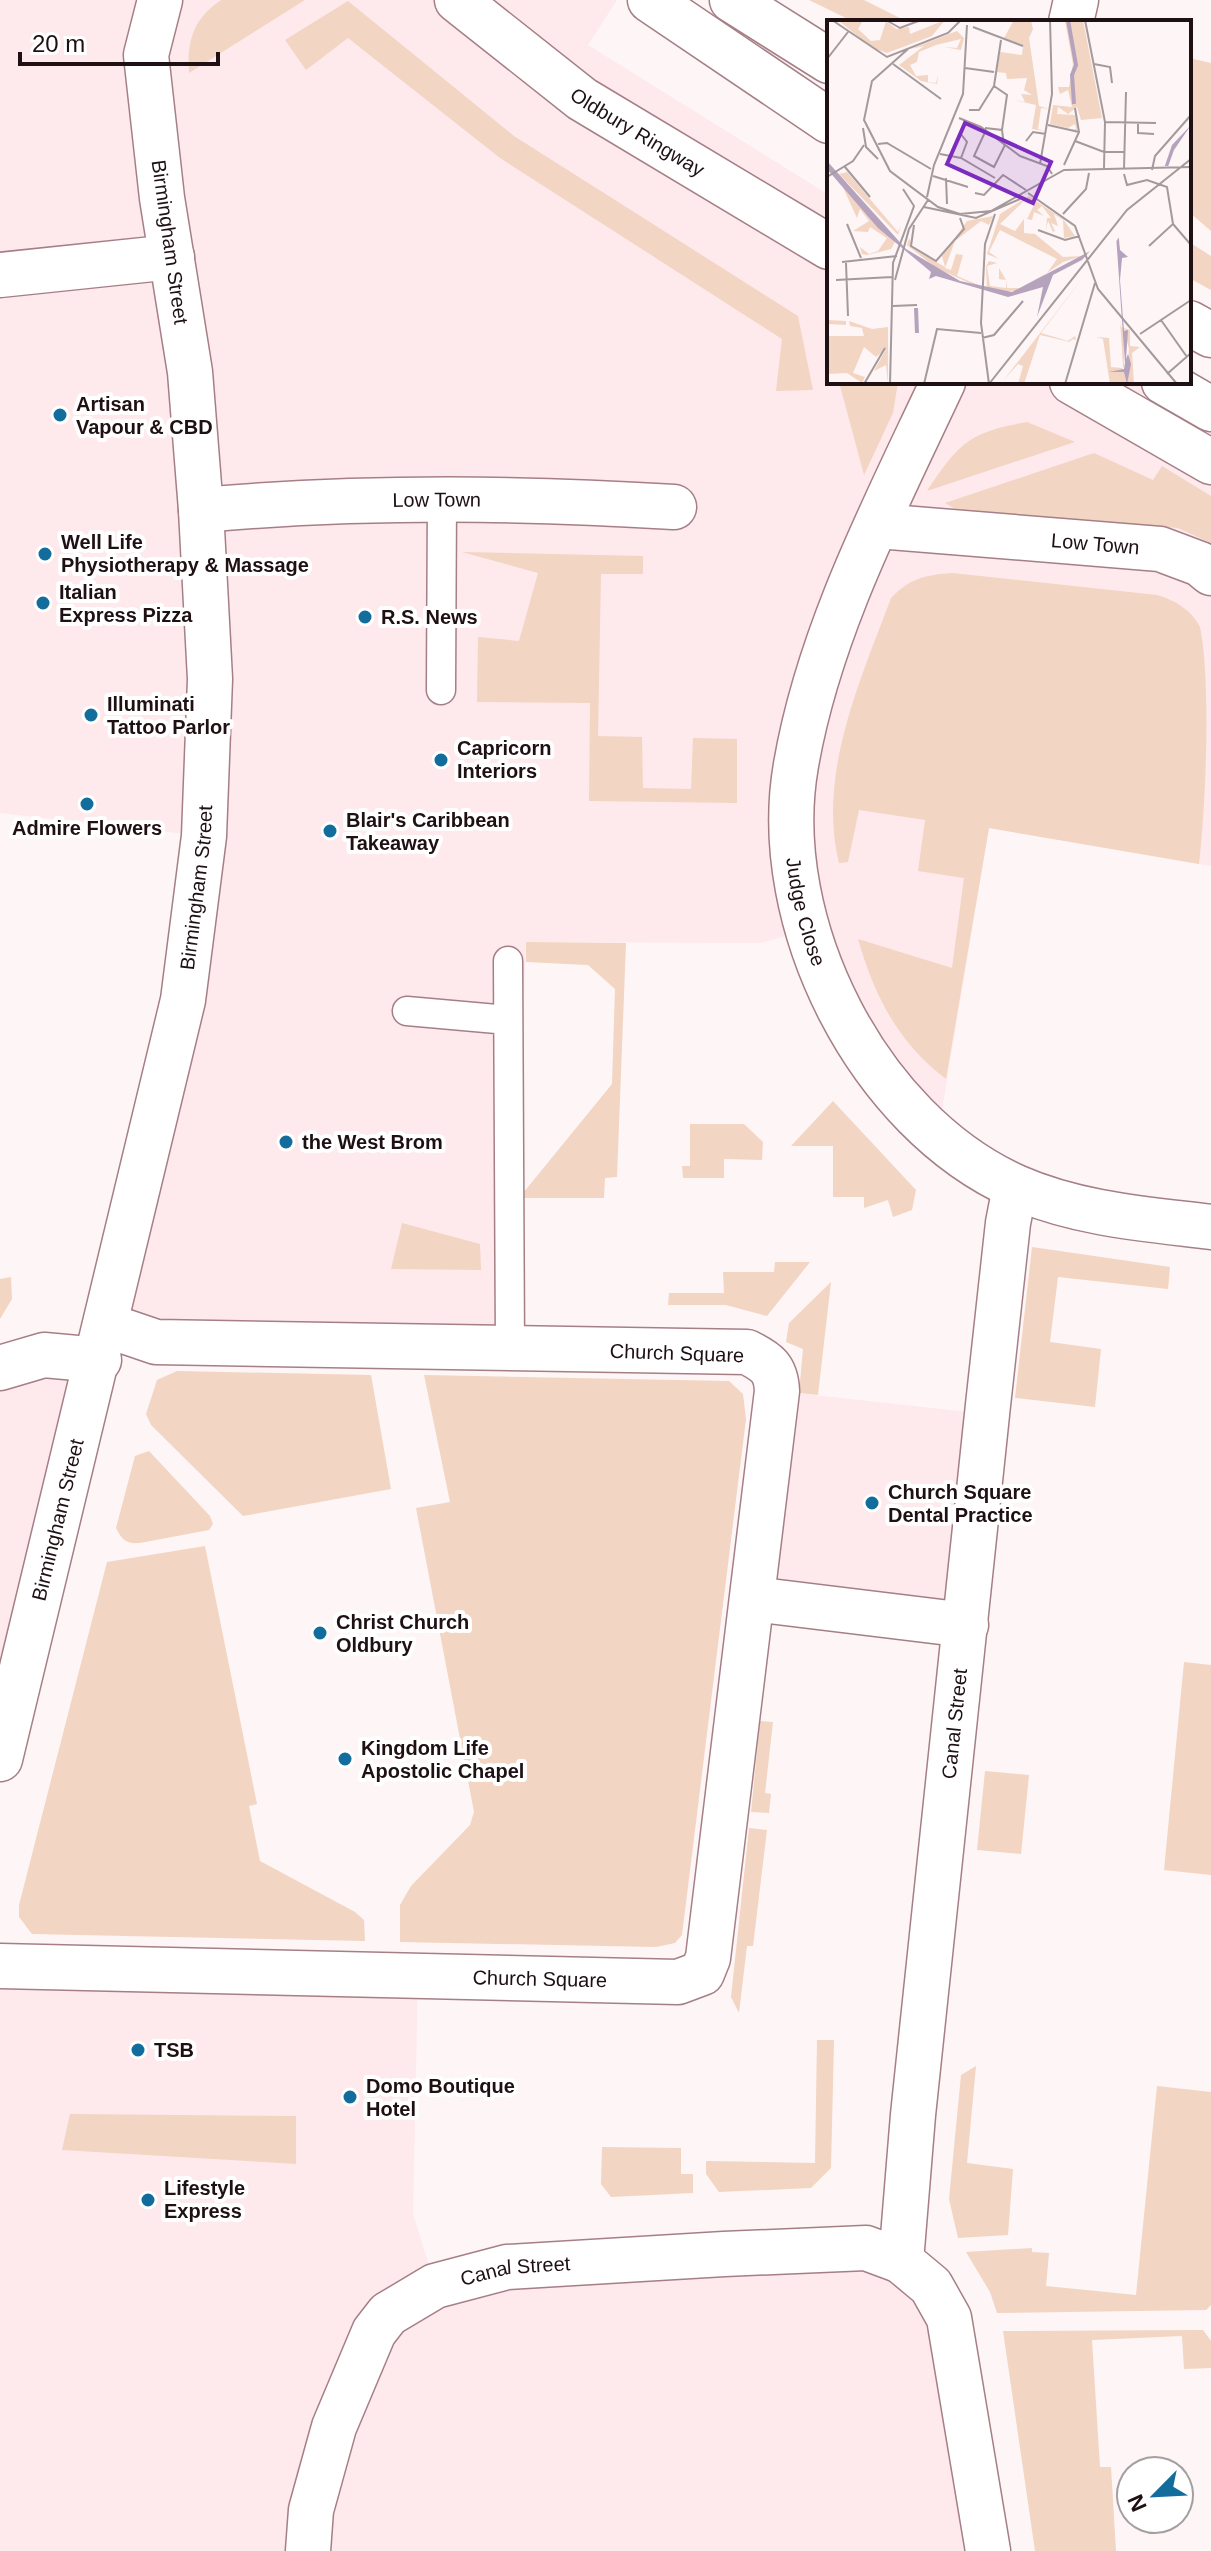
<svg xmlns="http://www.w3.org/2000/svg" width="1211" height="2551" font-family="Helvetica,sans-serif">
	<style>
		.built { fill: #fee9ed }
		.green { fill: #f2d5c2 }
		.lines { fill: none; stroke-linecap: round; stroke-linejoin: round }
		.service-casing { stroke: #a57f86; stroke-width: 31 }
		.minor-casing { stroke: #a57f86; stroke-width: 47 }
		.tertiary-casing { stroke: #a57f86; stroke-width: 47 }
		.primary-casing { stroke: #a57f86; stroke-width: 47 }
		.service { stroke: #fff; stroke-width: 28 }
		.minor { stroke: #fff; stroke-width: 44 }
		.tertiary { stroke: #fff; stroke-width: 44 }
		.primary { stroke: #fff; stroke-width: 44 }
		.poi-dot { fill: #126d9c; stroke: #fff; stroke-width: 3 }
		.labels { text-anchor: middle; stroke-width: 8; stroke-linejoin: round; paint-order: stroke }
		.street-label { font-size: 20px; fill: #1e1013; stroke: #fff }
		.poi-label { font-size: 20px; font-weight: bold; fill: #1e1013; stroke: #fff; text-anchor: start }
		.inset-river { fill: none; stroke: #b5a3be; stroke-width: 4 }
		.inset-road { fill: none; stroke: #a4999b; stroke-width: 2 }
		.view { fill: #7b2cbf; fill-opacity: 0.15; stroke: #7b2cbf; stroke-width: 4 }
		.inset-edge { fill: none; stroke: #1e1013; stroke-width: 4 }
	</style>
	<rect width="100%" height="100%" fill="#fef5f6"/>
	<path class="built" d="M0 0H617L588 45 829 195V382H1189V369L1211 382V866L989 828 938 1134 809 930 760 943 526 942 510 1348 106 1325 203 836 0 813Z
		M99 1360 0 1759V1368Z
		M777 1391 968 1412 966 1625 753 1599Z
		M0 1966 418 1973 413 2214 435 2285 812 2250 931 2286 988 2551H0Z"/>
	<path class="green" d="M221 0H305L189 73C187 41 193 19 221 0Z
		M809 0H864L908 22H854Z
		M348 1 514 136 798 316 813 390 776 391 782 339 500 158 348 38 306 70 285 40Z
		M1189 58 1211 63V231L1189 212Z
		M1189 242 1211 256V290L1189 278Z
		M839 382H898L893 413 864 475Z
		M1027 422 1075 442 927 491C959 443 969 432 1027 422Z
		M1094 453 1153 480 1162 466 1211 496V543L1178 528 957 510 945 503Z
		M462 552 643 556V574H601L598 736 642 737 643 788 691 789 693 738 737 739V803L589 801 590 703 477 702 478 637 519 641 538 573Z
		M952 573 1157 595C1174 600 1192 610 1200 627 1211 680 1206 804 1199 864L989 828 946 1079C898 1043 874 995 858 939L952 968 964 878 918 871 925 820 859 810 848 862 839 863C817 774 861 679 891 598 910 578 926 575 952 573Z
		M526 942 626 943 617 1177 605 1178 604 1198H519L612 1084 615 989 588 965 526 962Z
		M833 1101 916 1190 912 1210 893 1217 888 1200 864 1208V1197H833V1146H791Z
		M690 1124H744L763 1142 762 1160 724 1159V1178H683L682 1166H690Z
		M402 1223 480 1244 481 1270 391 1269Z
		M1032 1247 1170 1267 1168 1289 1058 1277 1050 1342 1101 1349 1095 1407 1015 1398Z
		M775 1262H810L767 1316 726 1305H668L669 1293H724L723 1272H774Z
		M11 1277 12 1299 0 1319V1279Z
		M831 1282 818 1395 799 1393 803 1349 786 1342 789 1323Z
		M177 1371 371 1375 391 1489 243 1516 151 1425 146 1414 157 1380Z
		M424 1375 729 1381 743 1394 746 1419 682 1935 675 1943 656 1947 400 1942V1905L411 1886 470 1825 474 1812 416 1508 450 1502Z
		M149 1451 210 1516 213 1524 209 1530 140 1543C126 1544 122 1540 116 1528L135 1456Z
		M205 1546 257 1804 249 1806 260 1861 355 1912 364 1920 365 1941 32 1934 19 1917V1905L107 1562Z
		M1184 1662 1211 1665V1875L1164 1870Z
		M760 1721 773 1722 765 1793 771 1794 769 1813 751 1812Z
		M985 1771 1029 1775 1021 1854 977 1850Z
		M749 1828 767 1830 753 1946H747L739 2013 731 1997Z
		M817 2040H834L831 2168 811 2188 719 2192 706 2174V2161L815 2163Z
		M976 2066 967 2163 1013 2169 1008 2235 958 2238 949 2199 961 2075Z
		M1157 2086 1211 2092V2305L1206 2310 997 2313 990 2292 966 2252 1032 2248V2252L1049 2253 1046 2286 1136 2295Z
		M70 2114 296 2116V2164L62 2150Z
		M602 2147 681 2148V2174H693V2193L611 2197 601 2184Z
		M1203 2330 1211 2341V2368L1184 2369 1182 2336 1092 2340 1100 2467H1111L1116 2551H1035L1003 2331Z"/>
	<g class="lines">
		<g class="service-casing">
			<path id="service" d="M441 690 442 497
				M508 961 510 1348
				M407 1011 508 1020"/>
		</g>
		<g class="minor-casing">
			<g id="minor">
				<path d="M0 275 172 257"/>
				<path id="s1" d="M943 382C886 504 819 631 796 765 768 923 868 1121 1016 1187 1077 1214 1146 1219 1211 1227"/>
				<path id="s2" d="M201 510C359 496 516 497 674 507"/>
				<path id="s3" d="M878 526 1160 549 1200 564 1211 573"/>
				<path d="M0 1368 44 1355 99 1360"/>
				<path d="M753 1599 966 1625"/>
				<path id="s4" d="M0 1966 678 1982 702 1973 708 1958 777 1391C776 1368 767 1362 747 1352L156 1342 106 1325"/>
				<path id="s5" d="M308 2551 311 2510 334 2427 374 2332 388 2314 435 2286 507 2267 724 2254 866 2248 901 2261"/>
				<path id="s6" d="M988 2551 949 2318 931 2286 901 2261 913 2115 988 1405 1008 1223 1015 1187"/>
			</g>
		</g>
		<g class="tertiary-casing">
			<g id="tertiary">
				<path d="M732 0 829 61"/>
				<path d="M1071 22 1076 0"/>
				<path id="s7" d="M0 1759 183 1000 204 836 210 679 201 510 190 372 162 198 146 55 160 0"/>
			</g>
		</g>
		<g class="primary-casing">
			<g id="primary">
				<path id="s8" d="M457 0 582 99 829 247"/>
				<path d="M650 0 829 121"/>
				<path d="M1189 323 1211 335"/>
				<path d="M1072 382 1211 462"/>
				<path d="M1164 382 1211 409"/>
			</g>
		</g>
		<use href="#service" class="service"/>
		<use href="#minor" class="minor"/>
		<use href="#tertiary" class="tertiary"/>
		<use href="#primary" class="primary"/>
	</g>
	<g class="poi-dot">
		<circle cx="60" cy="415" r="8"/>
		<circle cx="45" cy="554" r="8"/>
		<circle cx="43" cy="603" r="8"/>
		<circle cx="365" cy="617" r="8"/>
		<circle cx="91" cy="715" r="8"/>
		<circle cx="441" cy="760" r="8"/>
		<circle cx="87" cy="804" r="8"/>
		<circle cx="330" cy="831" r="8"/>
		<circle cx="286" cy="1142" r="8"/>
		<circle cx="872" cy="1503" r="8"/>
		<circle cx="320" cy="1633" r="8"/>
		<circle cx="345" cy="1759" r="8"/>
		<circle cx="138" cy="2050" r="8"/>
		<circle cx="350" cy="2097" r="8"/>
		<circle cx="148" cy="2200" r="8"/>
	</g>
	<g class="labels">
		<g class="street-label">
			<text dy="7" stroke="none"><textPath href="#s8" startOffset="224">Oldbury Ringway</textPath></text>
			<text transform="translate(170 242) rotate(82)" y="7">Birmingham Street</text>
			<text dy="7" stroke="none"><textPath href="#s2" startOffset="236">Low Town</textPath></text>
			<text dy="7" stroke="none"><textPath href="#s3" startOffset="218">Low Town</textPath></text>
			<text dy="7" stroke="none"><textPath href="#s7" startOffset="894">Birmingham Street</textPath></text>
			<text dy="7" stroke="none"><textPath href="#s1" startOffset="560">Judge Close</textPath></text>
			<text transform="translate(677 1353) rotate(2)" y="7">Church Square</text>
			<text dy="7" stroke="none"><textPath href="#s7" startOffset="246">Birmingham Street</textPath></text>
			<text dy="7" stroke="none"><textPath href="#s6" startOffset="852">Canal Street</textPath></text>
			<text dy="7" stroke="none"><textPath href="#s4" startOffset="540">Church Square</textPath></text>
			<text dy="7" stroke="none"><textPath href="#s5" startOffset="390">Canal Street</textPath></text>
		</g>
		<g class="poi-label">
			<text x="76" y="411">Artisan<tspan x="76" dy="23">Vapour &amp; CBD</tspan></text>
			<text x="61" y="549">Well Life<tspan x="61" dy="23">Physiotherapy &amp; Massage</tspan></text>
			<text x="59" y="599">Italian<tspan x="59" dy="23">Express Pizza</tspan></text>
			<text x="381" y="624">R.S. News</text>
			<text x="107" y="711">Illuminati<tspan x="107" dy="23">Tattoo Parlor</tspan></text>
			<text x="457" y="755">Capricorn<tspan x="457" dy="23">Interiors</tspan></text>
			<text x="346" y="827">Blair's Caribbean<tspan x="346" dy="23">Takeaway</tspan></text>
			<text x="87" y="835" text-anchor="middle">Admire Flowers</text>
			<text x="302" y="1149">the West Brom</text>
			<text x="888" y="1499">Church Square<tspan x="888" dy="23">Dental Practice</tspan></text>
			<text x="336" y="1629">Christ Church<tspan x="336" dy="23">Oldbury</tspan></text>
			<text x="361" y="1755">Kingdom Life<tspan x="361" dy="23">Apostolic Chapel</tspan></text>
			<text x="154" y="2057">TSB</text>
			<text x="366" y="2093">Domo Boutique<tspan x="366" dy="23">Hotel</tspan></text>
			<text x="164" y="2195">Lifestyle<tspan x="164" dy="23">Express</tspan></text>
		</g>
	</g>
	<g transform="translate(827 20)">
		<rect width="364" height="364" fill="#fef5f6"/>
		<path d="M11 0H36L31 9 44 21 53 20 59 1 69 9 82 7 83 14 118 0 105 16 60 33 44 27ZM187 0 204 1 206 9 202 18 212 86 222 89 214 88 211 109 218 111 205 109 209 85 187 80 198 82 194 74 205 75 197 70 200 58 180 59 179 53 170 52 173 32 195 35 196 25 177 18ZM256 0 275 98 254 100 250 87 241 94 231 87 230 94 248 95 250 103V110L243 109H249L248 104 241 108 223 104 226 85 245 87 241 70 233 74 231 67H242L246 44 238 1ZM130 11 137 18 134 30 117 27 130 28 134 19 109 25 92 32 90 42 83 45 89 56 101 55V62L109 63 111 55 110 64 94 61 72 45 97 26 84 29ZM20 152 71 212 74 205 71 215 12 154ZM14 163 68 222 64 229 40 235 35 234 33 227 42 234 51 231 60 218 43 207 41 212 26 211 42 201 33 189 30 198ZM202 176 206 179 202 184 197 181 173 204 188 211 197 199V213L208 214 236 237 256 236 236 242 194 271H160L159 246 162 241 170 243 160 246 163 266 179 268V260L172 259V248L179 260 180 268H193L220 253 230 239 173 210 162 232 172 239 160 234 173 194ZM209 181 236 199 248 216 237 218 236 200 227 194 231 206 224 203 228 211 226 212 221 201 219 210 220 198H224L215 186 210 190 217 196 207 192 205 200 200 199ZM166 196 158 214 162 205 154 201 128 221 118 248 124 250 129 234 136 235 130 256 154 266 156 269 109 248 80 225 82 218 87 229 118 247 115 236 140 201ZM261 251 214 313 241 321 248 316 249 320 246 319 242 322 239 321 213 315 197 364H191L196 346 191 344 176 361ZM0 264V300L19 301V305L1 304 2 316H37L35 308 23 306 22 301 45 309 61 307V364L59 345 47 351 59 329 49 337 37 327 26 353 38 357 35 363 20 353 0 354ZM293 300 294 307 303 310V326L313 327 305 333 307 364H283L276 319 269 317 282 318 284 347 295 348 300 358 302 329 297 309V348L296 347Z" fill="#f2d5c2"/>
		<path d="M364 105 347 130 334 166 310 184 291 210 293 230 301 237 295 238 293 260 297 311 301 310 299 339 301 334 304 344 300 364 297 352H282L297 349 298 343 289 215 276 229 226 255 210 297 216 267 181 277 109 256 102 259 104 252 51 208 0 149V141L79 229 133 261 185 272 271 227 309 179 333 160 345 125Z" fill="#b5a3be"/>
		<path d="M337 146H345L340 164 313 187 288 223 249 247Z" fill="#fef5f6"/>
		<path class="inset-river" d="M241 0 249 45 245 55 247 84M89 288 90 313"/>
		<path class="inset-road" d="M5 0 60 37 121 13 134 0M59 0 73 8 94 0M258 0 278 102 277 148M146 7 196 26M81 29 45 61 37 100 63 151 111 187 133 194 164 191 237 150 364 147M0 39 21 12M66 44 114 79M267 44 283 47 285 63M138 48 167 52M167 66 180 75 175 110M167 66 174 20M142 90H152L167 66M132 98 154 107 193 136 220 146 225 154M278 102 329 103M311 102V113L327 114M221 105 252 112M36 108 39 127 51 139M158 108 175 110 177 125M159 110 147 136 167 147 178 125M133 113 140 122 134 138M199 121 206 112 219 114M248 121 277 132H298M51 124 60 123 104 149M113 134 134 138 168 158M213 144 225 74 223 0M237 145 252 112 248 88M18 147 43 177M297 149 299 72M325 150 328 136 364 95M297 154 300 165 320 160 340 167 346 204 322 226M106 156 141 167M0 157 26 141 37 125M119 158 120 184M148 173 157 175 176 155 199 170M201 173 248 206 271 269 350 364M100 177 107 145 136 74 140 5M97 187 149 198 193 179M236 194 259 169 262 153M20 204 34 238M346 204 364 225M87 205 84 226 109 241 137 209 133 198M211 210 238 220 253 216M15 242 70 236M19 243 21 296M9 260 65 257M68 260 82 209 101 180M66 286 90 285M334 300 360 337M313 314 364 280M155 318 167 315 196 281M340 354 364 333M37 364 58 328M63 364 66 243 87 186 76 169M97 364 110 309 154 313M162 364 154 303 158 224 168 194M162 364 300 190 364 139M238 364 268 263"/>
		<path class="view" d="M138 103 224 142 206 183 120 144Z"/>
		<rect width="364" height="364" class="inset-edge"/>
	</g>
	<g transform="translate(1155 2495) rotate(246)"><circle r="38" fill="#ffffff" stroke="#a59fa1" stroke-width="2"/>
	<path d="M0-6L14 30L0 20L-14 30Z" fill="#126d9c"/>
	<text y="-12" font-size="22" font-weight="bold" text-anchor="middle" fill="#1e1013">N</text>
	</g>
	<path d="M20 52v12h198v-12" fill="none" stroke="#1e1013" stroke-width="4"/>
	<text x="32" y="52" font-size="24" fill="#1e1013" stroke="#ffffff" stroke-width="6" paint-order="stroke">20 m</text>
</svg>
